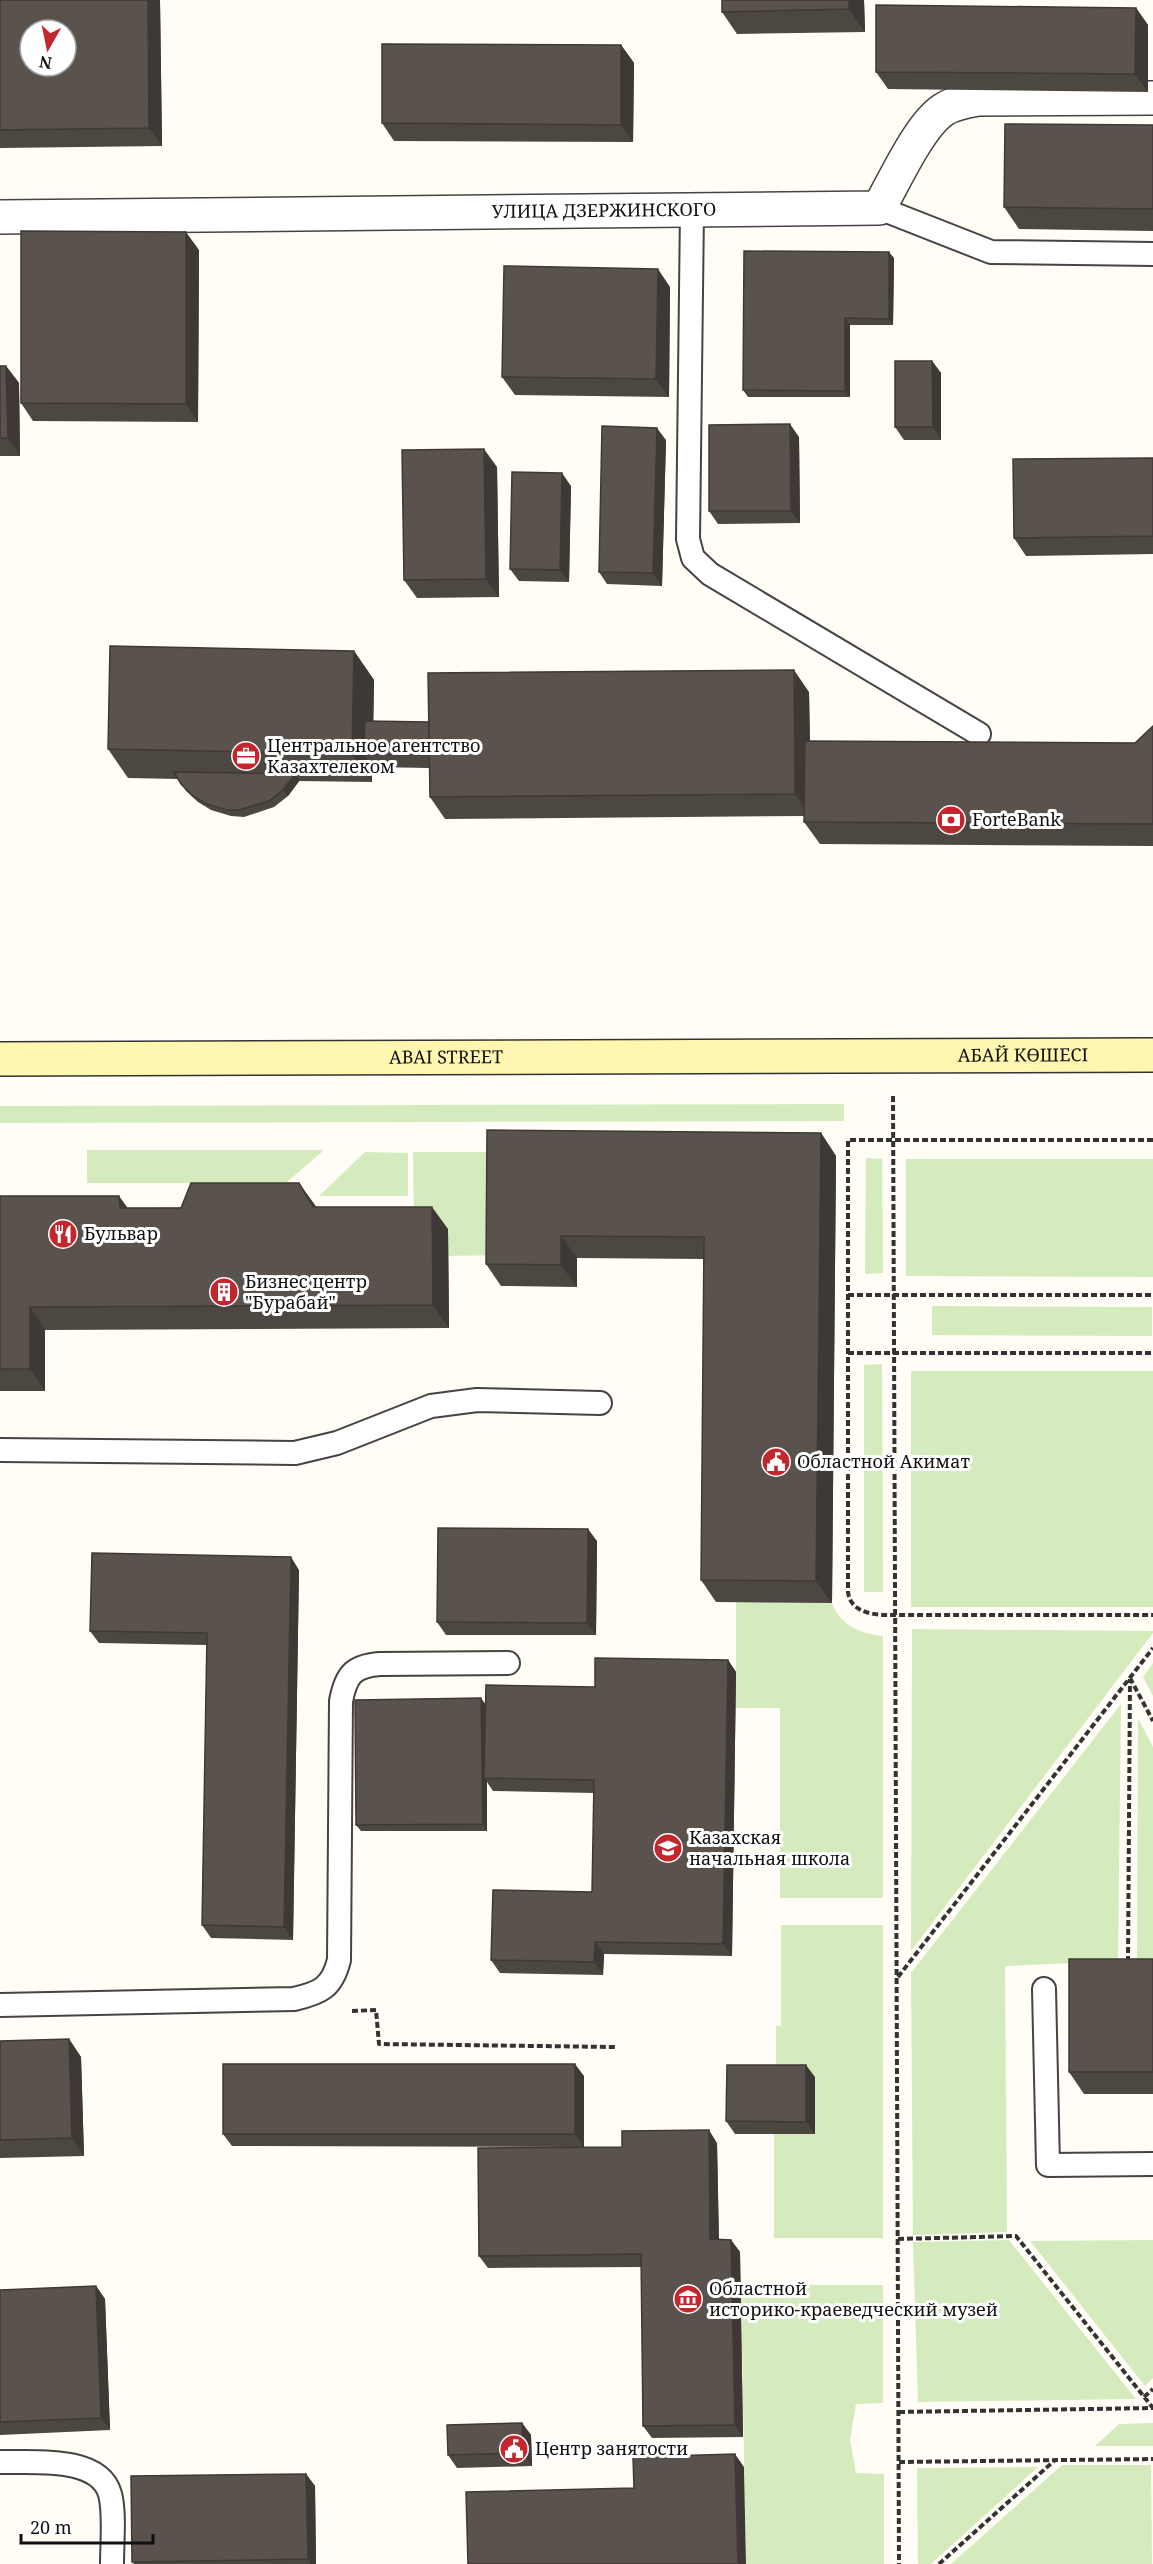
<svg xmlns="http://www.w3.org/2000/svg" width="1153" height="2564" font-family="'Noto Serif',serif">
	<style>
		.green { fill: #d5ebbd }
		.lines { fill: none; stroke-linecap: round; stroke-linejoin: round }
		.lane-casing { stroke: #444; stroke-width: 26 }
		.street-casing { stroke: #444; stroke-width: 36 }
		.secondary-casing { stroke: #333; stroke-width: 36 }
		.path { stroke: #333; stroke-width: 4; stroke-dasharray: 6 3; stroke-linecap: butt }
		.lane { stroke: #fff; stroke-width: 22 }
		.street { stroke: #fff; stroke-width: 33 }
		.secondary { stroke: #fff6b0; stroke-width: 33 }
		.wall { fill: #4d4742 }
		.shaded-wall { fill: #3f3936 }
		.building { fill: #5a524d; stroke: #3f3936; stroke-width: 1.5; fill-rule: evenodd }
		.labels { text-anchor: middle; stroke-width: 6; stroke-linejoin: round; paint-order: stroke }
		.street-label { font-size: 18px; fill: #111; stroke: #fff }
		.poi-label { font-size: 18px; fill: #111; stroke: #fff; text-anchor: start }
	</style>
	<rect width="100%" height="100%" fill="#fffdf5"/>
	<path class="green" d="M844 1104V1121L0 1123V1106Z
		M87 1150H324L286 1183H87Z
		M365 1152 408 1153V1196H319Z
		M413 1152H502V1255L448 1256 414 1229Z
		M866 1158 882 1159 883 1273 865 1274Z
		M906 1159H1153V1277L906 1276Z
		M932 1306 1152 1307V1336L932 1335Z
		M882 1364 883 1592H864V1365Z
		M911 1371H1153V1607H911Z
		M736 1602 832 1603C841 1626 859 1633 883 1636V1898H780V1708H736Z
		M912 1629 1153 1631V1633L911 1951Z
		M1153 1663V1696L1143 1677Z
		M1121 1704 1118 1961 1005 1966 1007 2232 913 2235 911 1973Z
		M1138 1718 1153 1747V1965H1137Z
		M781 1925H883V2238H774V2134H815L776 2078V2026H781Z
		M1009 2240 1136 2399 918 2402 913 2242Z
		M1153 2240V2378L1145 2386 1030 2241Z
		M741 2285H883V2403L856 2404 850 2440 856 2473 884 2474V2564H746Z
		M1153 2423V2446H1095L1119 2424Z
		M1062 2465H1151L1152 2564H951Z
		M1038 2467 931 2564H918L917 2468Z"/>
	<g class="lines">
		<g class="lane-casing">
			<path id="lane" d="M879 208 991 252 1153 254
				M692 210 688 539 693 558 710 574 979 734
				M0 1450 295 1453 337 1443 431 1406 477 1400 600 1403
				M1044 1989 1048 2165 1153 2164
				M0 2005 294 1999C320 1993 332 1988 339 1960L341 1701C346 1675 353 1666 380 1664L508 1663
				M0 2462C31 2463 99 2455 110 2494 115 2512 112 2544 112 2564"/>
		</g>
		<g class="street-casing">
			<g id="street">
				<path id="s1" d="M0 217 879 208C894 182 919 126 943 110 953 103 966 101 978 99L1153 98"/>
			</g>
		</g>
		<g class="secondary-casing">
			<g id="secondary">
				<path id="s2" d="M0 1059 1153 1055"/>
			</g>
		</g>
		<path class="path" d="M893 1096 899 2564
			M1153 1140H848V1592C850 1610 868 1614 883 1615H1153
			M848 1295H1153
			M848 1353H1153
			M1130 1678 1153 1721
			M1128 1962 1130 1679
			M898 1977 1153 1648
			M352 2011 376 2010 379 2044 615 2047
			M898 2239 1016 2236 1153 2408
			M1144 2397 1153 2389
			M899 2412 1153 2408
			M899 2462 1153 2459
			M939 2564 1055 2460"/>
		<use href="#lane" class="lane"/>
		<use href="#street" class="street"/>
		<use href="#secondary" class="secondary"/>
	</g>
	<path class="wall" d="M0 0H160L162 146 0 148Z
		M722 0H864L865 32 737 34 722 12Z
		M1136 8 1148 25V92L888 89 876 72Z
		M621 45 634 63 633 142 394 141 382 123Z
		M1153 125V231L1019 229 1004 207Z
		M199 250 198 422 33 421 21 403Z
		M894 258 893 325H850V397H748L743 390Z
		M670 287 669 397 515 395 502 377Z
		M932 361 941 373V440H904L895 427Z
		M0 366H6L19 383 20 456H0Z
		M799 437 800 523 718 524 709 511Z
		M666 440 662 586 607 584 599 572Z
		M1153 458V554L1026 556 1014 538Z
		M497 467 499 597 417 598 404 580Z
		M571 486 569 582 519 581 510 569Z
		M354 651 374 680 373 721 429 722 809 692 810 741 1135 743 1153 726V846L820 844 804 822V816L445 819 430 797 429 768 372 767V782L299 781 288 796 274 807 244 817 231 816 211 810 198 802 186 791 178 779 128 778 108 749Z
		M821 1133 836 1156 832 1603 716 1602 701 1580 704 1259 577 1258V1287L501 1286 486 1264Z
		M0 1196 128 1208 316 1207 448 1229 449 1328 45 1330V1391H0Z
		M597 1541 596 1635H446L437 1622Z
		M299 1570 293 1940 211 1938 202 1925 207 1645 99 1643 90 1631Z
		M728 1660 736 1672 732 1956 604 1954 603 1975 500 1973 491 1960 592 1892 594 1793 493 1791 487 1782V1831H361L356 1825 485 1704 595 1687Z
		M1153 1959V2094H1084L1069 2072Z
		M69 2039 81 2057 84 2156 0 2158V2041Z
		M584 2076V2147L232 2146 223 2134Z
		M815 2077V2134H735L726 2121Z
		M717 2143 719 2239 731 2240 740 2252 743 2437 652 2438 643 2426 642 2267 488 2268 479 2256 622 2147Z
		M96 2286 105 2299 110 2430 0 2435V2290Z
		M522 2423 531 2435 532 2466 457 2468 448 2455Z
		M306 2474 315 2486 316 2564H134L132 2562Z"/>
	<path class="shaded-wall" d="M148 0H160L162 146 149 128Z
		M849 0H864L865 32 849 9Z
		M1136 8 1148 25V92L1135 74Z
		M621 45 634 63 633 142 621 125Z
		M186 232 199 250 198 422 186 404Z
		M889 252 894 258 893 325 889 319Z
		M658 269 670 287 669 397 656 379Z
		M845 318 850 325V397L845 391Z
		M932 361 941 373V440L933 427Z
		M6 366 19 383 20 456 8 438Z
		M790 424 799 437 800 523 791 511Z
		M657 428 666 440 662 586 653 573Z
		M484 449 497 467 499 597 486 579Z
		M562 473 571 486 569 582 560 570Z
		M354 651 374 680 373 754H364L372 767V782L352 754Z
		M794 670 809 692 811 816 795 794Z
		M295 774 300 780 288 796 283 790Z
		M821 1133 836 1156 832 1603 816 1581Z
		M299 1183 315 1205 329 1229 313 1207Z
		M119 1196 135 1218 120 1208Z
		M432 1207 448 1229 449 1328 433 1305Z
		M561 1236 577 1258V1287L561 1265Z
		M30 1307 45 1330V1391L30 1369Z
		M588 1529 597 1541 596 1635 587 1623Z
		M291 1557 299 1570 293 1940 284 1927Z
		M728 1660 736 1672 732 1956 723 1944Z
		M481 1698 486 1705 484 1778 487 1782V1831L483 1824Z
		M595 1942 604 1954 603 1975 594 1962Z
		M69 2039 81 2057 84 2156 72 2138Z
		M575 2064 584 2076V2147L575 2134Z
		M806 2065 815 2077V2134L806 2122Z
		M709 2130 717 2143 719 2252 710 2239Z
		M731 2240 740 2252 743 2437 735 2425Z
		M96 2286 105 2299 110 2430 101 2418Z
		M522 2423 531 2435 532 2466 523 2453Z
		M735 2454 744 2467 746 2564H738Z
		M306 2474 315 2486 316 2564H311L308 2559Z"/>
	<path class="building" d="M0 0H148L149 128 0 130ZM30 30H66V66H30Z
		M722 0H849V9L722 12Z
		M876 5 1136 8 1135 74 876 72Z
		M382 44 621 45V125L382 123Z
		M1005 124 1153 125V209L1004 207Z
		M21 231 186 232V404L21 403Z
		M744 251 889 252V319L845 318V391L743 390Z
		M504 266 658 269 656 379 502 377Z
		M895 361H932L933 427H895Z
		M0 366H6L8 438H0Z
		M790 424 791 511H709V425Z
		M602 426 657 428 653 573 599 572Z
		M484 449 486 579 404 580 402 450Z
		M1153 458V536L1014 538 1013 459Z
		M512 472 562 473 560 570 510 569Z
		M110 646 354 651 352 754 108 749Z
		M794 670 795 794 430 797 428 673Z
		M365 721 429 722V755L364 754Z
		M1153 726V824L804 822 805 741 1135 743Z
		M174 772 295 774 283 790 269 801 239 810H227L207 804 193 796 181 784Z
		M487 1130 821 1133 816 1581 701 1580 704 1237 561 1236V1265L486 1264Z
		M191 1183H299L313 1207H432L433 1305 30 1307V1369H0V1196H119L120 1208H181Z
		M438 1528 588 1529 587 1623 437 1622Z
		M92 1553 291 1557 284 1927 202 1925 207 1633 90 1631Z
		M595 1658 728 1660 723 1944 595 1942 594 1962 491 1960 493 1890 592 1892 594 1780 484 1778 486 1685 595 1687Z
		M481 1698 483 1824 356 1825 355 1700Z
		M1069 1959H1153V2072H1069Z
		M69 2039 72 2138 0 2140V2041Z
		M223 2064H575V2134H223Z
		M727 2065H806V2122L726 2121Z
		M709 2130 710 2239 731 2240 735 2425 643 2426 641 2254 479 2256 478 2148 622 2147V2131Z
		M96 2286 101 2418 0 2422V2290Z
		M522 2423 523 2453 448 2455 447 2425Z
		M735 2454 738 2564H468L466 2492 634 2488 633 2457Z
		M306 2474 308 2559 132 2562 131 2476Z"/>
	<defs>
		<g id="office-disc" transform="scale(1.5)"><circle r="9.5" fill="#c4262e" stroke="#fff"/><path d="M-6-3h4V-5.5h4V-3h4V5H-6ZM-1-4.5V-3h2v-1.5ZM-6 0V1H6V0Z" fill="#fff"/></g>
		<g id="bank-disc" transform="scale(1.5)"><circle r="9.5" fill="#c4262e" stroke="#fff"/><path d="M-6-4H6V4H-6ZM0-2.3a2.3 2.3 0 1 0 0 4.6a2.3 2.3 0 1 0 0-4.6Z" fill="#fff"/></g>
		<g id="restaurant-disc" transform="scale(1.5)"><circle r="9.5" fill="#c4262e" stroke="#fff"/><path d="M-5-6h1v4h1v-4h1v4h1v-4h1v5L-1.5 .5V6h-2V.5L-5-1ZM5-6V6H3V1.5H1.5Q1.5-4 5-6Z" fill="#fff"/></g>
		<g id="building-disc" transform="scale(1.5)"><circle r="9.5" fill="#c4262e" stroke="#fff"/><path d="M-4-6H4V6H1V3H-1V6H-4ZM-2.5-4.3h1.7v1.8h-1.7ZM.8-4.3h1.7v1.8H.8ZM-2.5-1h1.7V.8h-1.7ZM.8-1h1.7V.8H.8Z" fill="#fff"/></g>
		<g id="civic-disc" transform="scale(1.5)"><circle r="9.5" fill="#c4262e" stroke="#fff"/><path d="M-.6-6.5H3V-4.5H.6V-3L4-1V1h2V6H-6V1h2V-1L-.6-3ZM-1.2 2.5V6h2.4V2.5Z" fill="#fff"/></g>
		<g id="school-disc" transform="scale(1.5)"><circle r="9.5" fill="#c4262e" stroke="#fff"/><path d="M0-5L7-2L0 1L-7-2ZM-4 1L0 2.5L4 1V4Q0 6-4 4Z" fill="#fff"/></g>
		<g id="museum-disc" transform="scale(1.5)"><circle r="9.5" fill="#c4262e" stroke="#fff"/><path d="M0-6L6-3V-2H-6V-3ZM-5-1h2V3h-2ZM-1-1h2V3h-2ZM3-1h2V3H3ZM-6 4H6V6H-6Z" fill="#fff"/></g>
	</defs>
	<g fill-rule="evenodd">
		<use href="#office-disc" x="246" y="756"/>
		<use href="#bank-disc" x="951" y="820"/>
		<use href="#restaurant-disc" x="63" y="1234"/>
		<use href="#building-disc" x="224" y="1292"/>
		<use href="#civic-disc" x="776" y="1462"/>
		<use href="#school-disc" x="668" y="1848"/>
		<use href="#museum-disc" x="688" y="2299"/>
		<use href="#civic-disc" x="514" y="2449"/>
	</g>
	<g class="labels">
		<g class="street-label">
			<text dy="6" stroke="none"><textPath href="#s1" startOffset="604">УЛИЦА ДЗЕРЖИНСКОГО</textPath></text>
			<text dy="6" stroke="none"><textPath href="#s2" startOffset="1023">АБАЙ КӨШЕСІ</textPath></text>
			<text dy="6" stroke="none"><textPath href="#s2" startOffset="446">ABAI STREET</textPath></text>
		</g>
		<g class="poi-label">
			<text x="267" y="752">Центральное агентство<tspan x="267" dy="21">Казахтелеком</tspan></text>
			<text x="972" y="826">ForteBank</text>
			<text x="84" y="1240">Бульвар</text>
			<text x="245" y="1288">Бизнес центр<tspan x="245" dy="21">"Бурабай"</tspan></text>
			<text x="797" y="1468">Областной Акимат</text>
			<text x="689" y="1844">Казахская<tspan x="689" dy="21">начальная школа</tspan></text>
			<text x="709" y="2295">Областной<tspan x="709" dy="21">историко-краеведческий музей</tspan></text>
			<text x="535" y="2455">Центр занятости</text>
		</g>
	</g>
	<g transform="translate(48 48) rotate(189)"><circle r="28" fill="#ffffff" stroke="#a0a0a0" stroke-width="1.5"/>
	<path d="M0-4.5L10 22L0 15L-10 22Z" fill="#c4262e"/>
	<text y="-9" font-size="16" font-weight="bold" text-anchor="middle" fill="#111111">N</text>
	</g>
	<path d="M21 2534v9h132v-9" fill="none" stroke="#111111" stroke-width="3"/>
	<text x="30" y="2534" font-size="18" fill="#111111" stroke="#ffffff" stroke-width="4.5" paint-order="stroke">20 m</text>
</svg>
